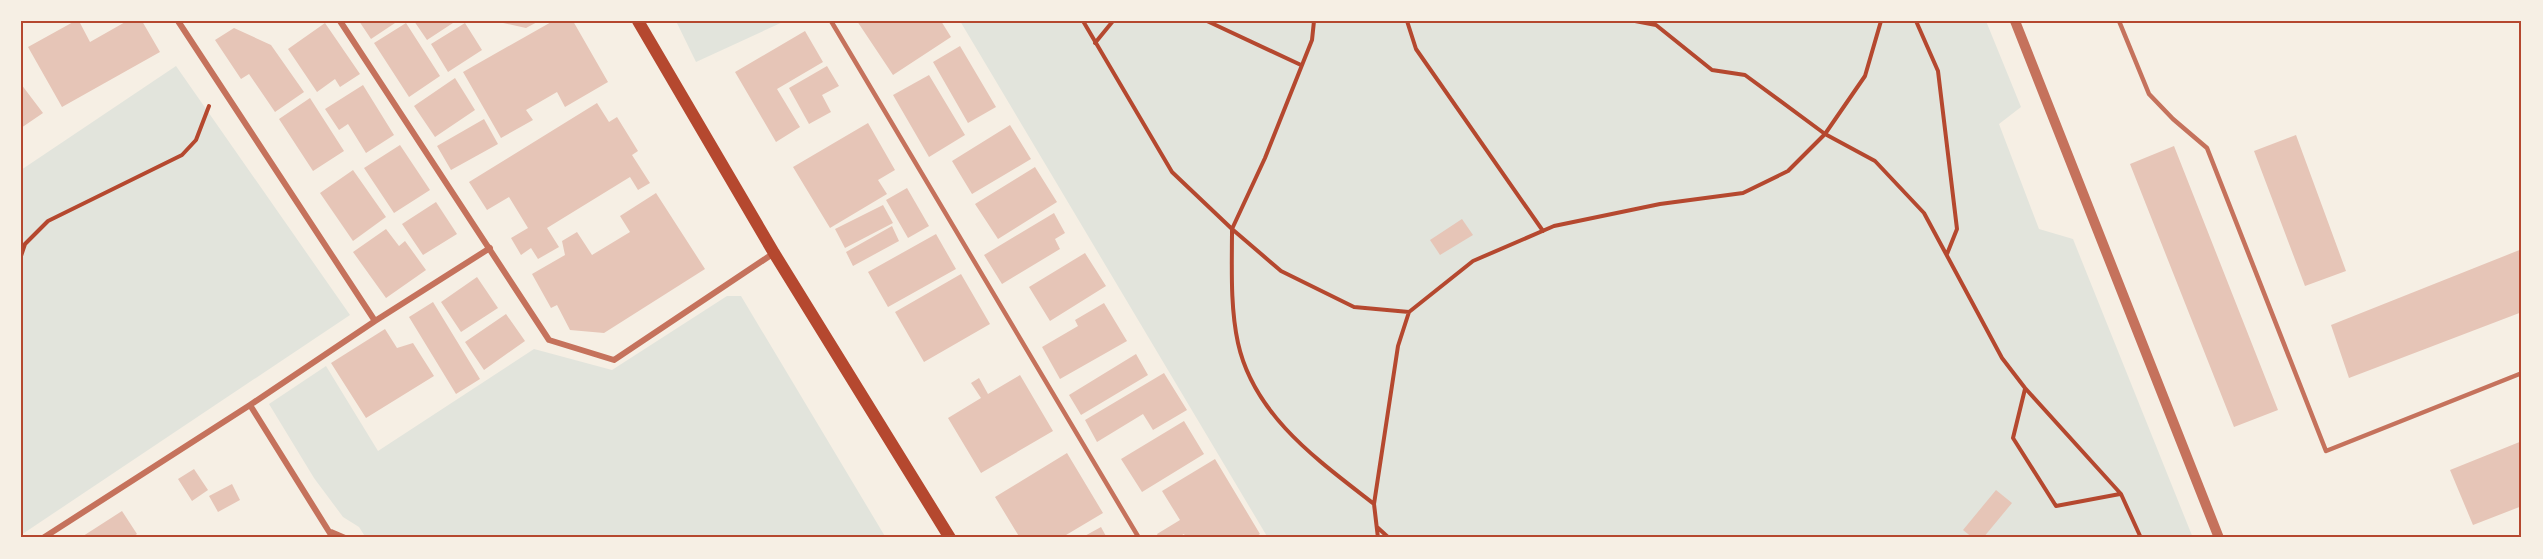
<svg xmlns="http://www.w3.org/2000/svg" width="2543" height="559" font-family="Raleway,sans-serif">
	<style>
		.green { fill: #e2e4dc }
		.building { fill: #e6c5b7 }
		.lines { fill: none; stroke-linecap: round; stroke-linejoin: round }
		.path { stroke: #b5482f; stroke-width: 4 }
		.service { stroke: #c5725c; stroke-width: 4.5 }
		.minor { stroke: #c5725c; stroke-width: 6 }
		.tertiary { stroke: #c5725c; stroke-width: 10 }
		.secondary { stroke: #b5482f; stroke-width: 12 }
		.neatline { fill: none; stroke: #b5482f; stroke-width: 2 }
	</style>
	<rect width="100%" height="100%" fill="#f6efe4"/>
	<path class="green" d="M676 21H785L696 62Z
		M960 21H1986L2021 107 1999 124 2039 229 2073 239 2193 538H1268Z
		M176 66 350 315 21 535V170Z
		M727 296H741L886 538H366L359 527 343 517 314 478 269 404 326 366 378 451 534 349 612 370Z"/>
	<path class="building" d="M75 21H79L90 42 127 21H142L160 52 62 107 28 47Z
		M359 21H398L371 39Z
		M414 21H456L427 40Z
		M494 21H539L526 28Z
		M553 21H573L608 82 565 107 557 92 526 110 533 120 501 138 463 72Z
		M857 21H941L951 37 893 75Z
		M325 23 360 74 340 87 335 79 317 92 288 49Z
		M406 23 440 76 409 97 374 43Z
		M465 23 482 50 448 72 431 44Z
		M234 28 271 45 304 92 275 112 249 74 241 79 215 40Z
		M805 31 823 62 777 89 800 127 776 142 735 72Z
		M960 46 996 107 968 123 933 62Z
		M827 66 839 86 822 95 831 112 809 124 789 88Z
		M929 75 965 135 929 157 893 95Z
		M455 78 475 110 435 137 414 106Z
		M21 84 43 113 21 128Z
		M363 85 394 135 366 153 348 124 339 130 325 109Z
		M310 98 344 151 313 171 279 119Z
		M597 103 609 122 617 117 638 151 632 155 650 183 638 190 630 177 547 228 559 247 538 259 531 248 521 255 511 238 528 228 509 197 487 210 469 182Z
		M484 119 498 144 451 170 437 146Z
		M868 123 895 170 878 180 887 194 830 228 793 167Z
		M1010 125 1031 159 972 194 952 161Z
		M2296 135 2346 271 2305 286 2254 151Z
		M400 145 430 190 394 213 364 168Z
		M2174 146 2278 410 2234 427 2130 164Z
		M1035 167 1057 202 998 239 975 204Z
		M353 170 386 217 353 241 320 193Z
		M907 188 929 226 908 238 886 200Z
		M656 193 705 269 604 333 570 330 557 305 551 308 532 274 565 255 562 241 577 232 592 255 630 232 620 216Z
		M436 202 457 234 423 255 402 224Z
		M883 205 893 223 845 248 835 229Z
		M1054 213 1065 233 1055 239 1060 249 1002 284 984 255Z
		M1462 219 1473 235 1440 255 1430 240Z
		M892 226 899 241 853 266 846 252Z
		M386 229 399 246 405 241 426 270 386 298 353 252Z
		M936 234 956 269 888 307 868 272Z
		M2522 249V312L2349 378 2331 325Z
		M1085 253 1106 286 1050 321 1029 287Z
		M961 274 990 324 924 362 895 312Z
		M477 277 498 308 461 332 441 302Z
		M433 302 480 379 456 394 409 317Z
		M1104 303 1127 341 1060 379 1042 347 1078 326 1075 320Z
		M506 314 525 341 484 370 465 342Z
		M385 329 397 348 413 343 434 376 366 418 331 363Z
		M1136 354 1148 375 1081 415 1069 395Z
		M1164 373 1187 410 1153 430 1143 414 1097 442 1085 420Z
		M1020 375 1053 431 981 473 948 418 981 398 971 383 979 378 988 394Z
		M1184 421 1204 454 1142 492 1121 459Z
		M2522 441V506L2473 525 2450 470Z
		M1067 453 1103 513 1061 538H1020L995 497Z
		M1215 459 1260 534 1254 538H1186L1184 534 1177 538H1159L1157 534 1180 520 1162 491Z
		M194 469 208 490 192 501 178 479Z
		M232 484 240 500 218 512 209 496Z
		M1996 490 2012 503 1983 538H1973L1963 530Z
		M122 511 137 534 131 538H80Z
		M1101 527 1107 538H1081Z"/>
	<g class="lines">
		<path class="path" d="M1083 21 1172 172 1232 229C1232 266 1230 306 1238 343 1254 416 1319 461 1374 504L1378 538
			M1207 21 1301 65
			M1314 21 1312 40 1265 158 1232 229 1281 271 1354 307 1409 312
			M1407 21 1416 49 1543 231
			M1635 21 1656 25 1712 70 1745 75 1825 134 1875 161 1924 213 2002 358 2025 388 2121 494 2141 538
			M1916 21 1938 71 1957 229 1947 254
			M1095 43 1113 21
			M21 256 25 244 48 221 182 155 196 140 209 106
			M2025 389 2013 438 2056 506 2120 494
			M1374 504 1398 346 1409 312 1473 261 1554 226 1660 204 1743 193 1788 171 1825 134 1865 76 1881 21
			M1377 527 1389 538"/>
		<path class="service" d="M831 21 1139 538
			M2119 21 2149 94 2173 119 2207 148 2326 451 2522 373"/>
		<path class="minor" d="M340 21 549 340 614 360 774 253
			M375 321 490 248
			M250 405 333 538
			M331 532 345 538
			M43 538 250 405 375 321 178 21"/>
		<path class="tertiary" d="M2015 21 2219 538"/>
		<path class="secondary" d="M638 21 774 253 950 538"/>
	</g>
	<rect width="2543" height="559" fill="none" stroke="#f6efe4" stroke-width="45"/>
	<rect x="22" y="22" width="2498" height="514" class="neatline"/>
</svg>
